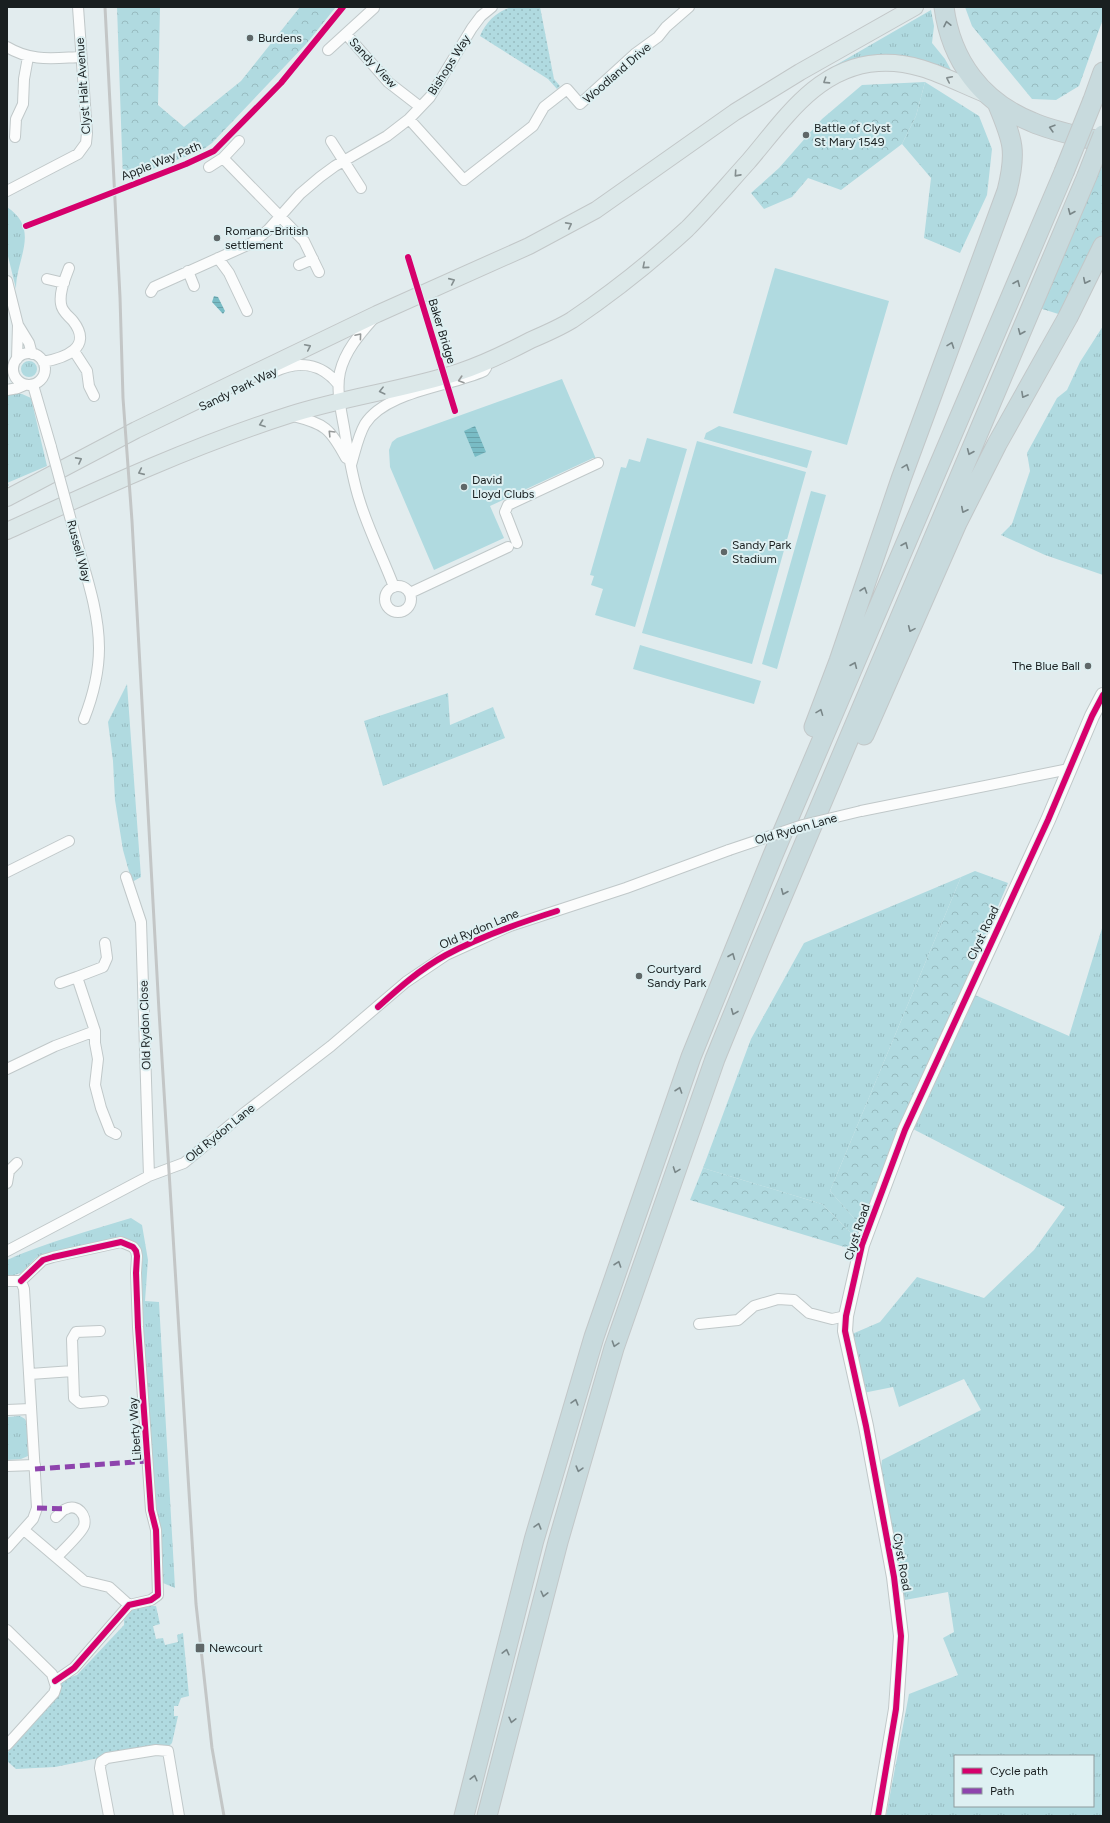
<svg xmlns="http://www.w3.org/2000/svg" width="1110" height="1823" font-family="Figtree,sans-serif">
	<style>
		.grass { fill: url(#grass-tufts); fill-rule: evenodd }
		.forest { fill: url(#forest-crowns) }
		.park { fill: url(#park-dots) }
		.pitch { fill: #b0dae0 }
		.water { fill: url(#water-rules) }
		.lines { fill: none; stroke-linecap: round; stroke-linejoin: round }
		.street-casing { stroke: #c0c8c9; stroke-width: 12 }
		.secondary-casing { stroke: #c0c8c9; stroke-width: 16 }
		.primary-casing { stroke: #c2c7c8; stroke-width: 18 }
		.highway-casing { stroke: #c2c7c8; stroke-width: 21 }
		.street { stroke: #fbfcfc; stroke-width: 10 }
		.secondary { stroke: #fbfcfc; stroke-width: 14 }
		.primary { stroke: #dce8e9; stroke-width: 16 }
		.highway { stroke: #c8dadd; stroke-width: 19 }
		.rail { stroke: #c3c6c6; stroke-width: 3 }
		.street-bridge-casing { stroke: #c0c8c9; stroke-width: 12; stroke-linecap: butt }
		.highway-bridge-casing { stroke: #c2c7c8; stroke-width: 21; stroke-linecap: butt }
		.street-bridge { stroke: #fbfcfc; stroke-width: 10 }
		.highway-bridge { stroke: #c8dadd; stroke-width: 19 }
		.quiet { stroke: #8e44ad; stroke-width: 5; stroke-dasharray: 10 5; stroke-linecap: butt }
		.cycleway-casing { stroke: #def0f2; stroke-width: 8 }
		.cycleway { stroke: #d6006c; stroke-width: 6 }
		.oneway { stroke: #798688 }
		.oneway2 { stroke: #848e8f }
		.oneway3 { stroke: #959999 }
		.poi-dot { fill: #5f6768; stroke: #def0f2; stroke-width: 1.5 }
		.labels { text-anchor: middle; stroke-width: 4; stroke-linejoin: round; paint-order: stroke }
		.poi-label { font-size: 12px; fill: #191f20; stroke: #def0f2; text-anchor: start }
		.street-label { font-size: 12px; fill: #191f20; stroke: #def0f2 }
	</style>
	<defs>
		<pattern id="grass-tufts" width="24" height="20" patternUnits="userSpaceOnUse"><rect width="24" height="20" fill="#b0dae0"/><path d="M3 7l-1-3M5 7V3M7 7l1-3M15 17l-1-3M17 17v-4M19 17l1-3" fill="none" stroke="#97bbc0"/></pattern>
		<pattern id="forest-crowns" width="20" height="18" patternUnits="userSpaceOnUse"><rect width="20" height="18" fill="#b0dae0"/><path d="M2 6a3 3 0 1 1 6 0M12 15a3 3 0 1 1 6 0" fill="none" stroke="#97bbc0"/></pattern>
		<pattern id="park-dots" width="8" height="8" patternUnits="userSpaceOnUse"><rect width="8" height="8" fill="#b0dae0"/><path d="M2 2h.1M6 6h.1" fill="none" stroke="#97bbc0" stroke-width="1.8" stroke-linecap="round"/></pattern>
		<pattern id="water-rules" width="6" height="5" patternUnits="userSpaceOnUse"><rect width="6" height="5" fill="#79bcc5"/><path d="M0 2.5h6" fill="none" stroke="#68a1a9"/></pattern>
	</defs>
	<rect width="100%" height="100%" fill="#e2ecee"/>
	<path class="grass" d="M931 10 934 26 932 43 945 59 952 72C902 51 880 50 829 69Z
		M925 82 979 116 992 149 987 195 960 253 924 238 931 178 902 144 916 116Z
		M7 207C41 230 16 258 16 289L7 252Z
		M1103 326V575L1045 555 1001 535 1012 524 1030 471 1027 453 1057 398 1067 390 1080 362Z
		M21 369a8 8 0 1 1 16 0a8 8 0 1 1-16 0Z
		M14 393 22 394 31 398 47 466 7 483 9 485 7 488V394Z
		M127 684 141 877 132 882 123 850 115 800 113 761 108 722Z
		M448 693 450 725 493 707 505 738 383 786 364 721Z
		M961 877 830 1191 861 1226 856 1238 822 1204 703 1168 751 1039 804 943Z
		M1103 925V1816H886L909 1694 958 1675 943 1638 954 1632 948 1592 905 1600 881 1467 882 1460 981 1410 964 1379 899 1407 893 1387 863 1393 852 1334 880 1322 917 1277 984 1298 1034 1250 1065 1207 913 1129 975 995 1069 1036ZM955 1756H1093V1806H955Z
		M131 1218 142 1225 148 1260 145 1301 159 1302 175 1588 163 1583 142 1336 140 1272 143 1257 140 1248 130 1240 122 1238 48 1254 36 1258 21 1273 7 1277V1260C47 1242 89 1231 131 1218Z
		M20 1416 25 1419 27 1423 28 1456 21 1459 7 1460V1417Z"/>
	<path class="forest" d="M117 7H160L158 105 184 127 241 81 300 7H336L307 43 212 143 201 151 123 180Z
		M965 7H1103V19L1079 86 1056 100 1032 99 972 26Z
		M925 82 916 116 902 144 841 190 808 178 792 197 764 209 751 193 779 168 822 119 862 85Z
		M1103 156V251L1068 317 1036 307Z
		M975 871 1008 883 962 990 899 1125 861 1226 830 1191 961 877Z
		M703 1168 822 1204 856 1238 851 1249 690 1200Z"/>
	<path class="park" d="M512 7H540L554 79 560 86 557 89 548 79 480 36C486 22 497 11 512 7Z
		M143 1606H156L160 1624 153 1626 156 1639 163 1638 165 1645 178 1642 177 1635 183 1633 189 1696 181 1698 178 1706H174V1716H178L172 1743 168 1747 157 1746 55 1767 16 1769 7 1761V1753L58 1696 60 1685 65 1679 77 1675 124 1625V1620L131 1610Z"/>
	<path class="pitch" d="M775 268 889 301 847 445 733 413Z
		M562 379 596 459 593 458 490 506 504 538 434 570 390 467 389 450 392 442 397 438Z
		M719 426 812 451 807 468 704 439 706 433Z
		M647 438 687 449 635 627 595 615 603 589 591 585 594 576 590 575 621 467 626 468 629 459 640 462Z
		M697 441 806 472 752 664 642 633Z
		M811 491 826 495 777 669 762 664Z
		M640 645 761 681 754 704 633 669Z"/>
	<path class="water" d="M214 296 218 297 225 311 223 314 212 302Z
		M475 426 486 452 475 457 464 431Z"/>
	<g class="lines">
		<g class="street-casing">
			<path id="street" d="M346 34 388 82 419 106
				M7 47C32 62 53 58 81 57
				M328 50 374 8
				M409 119 464 180 533 126 544 107 567 89 580 104 636 53 658 37 666 27 689 7
				M15 137 16 119 23 104 24 79 28 57
				M331 141 361 188
				M223 158 304 241 319 272
				M209 167 223 158 239 141
				M7 191 78 154 86 143 87 133 78 7
				M218 258 229 273 247 311
				M299 265 313 259
				M188 271 194 286
				M47 279 64 283
				M7 281 18 325 29 343 32 354
				M151 292 154 287 252 243 268 230 300 194 320 177 335 166 387 136 409 119 430 97 472 28 481 16 492 7
				M373 319C359 335 345 351 340 372 336 390 341 410 344 427 348 452 352 478 360 502 369 531 383 558 394 587
				M74 351 87 371 89 386 94 396
				M13 369a16 16 0 1 1 32 0a16 16 0 1 1-32 0Z
				M17 359 18 325
				M43 362C64 358 94 348 73 321 69 316 62 312 61 304 59 292 65 279 69 268
				M274 372C298 360 321 363 338 384
				M33 385 51 447
				M7 390 18 388 25 385
				M293 416C325 424 330 428 346 458
				M351 465C355 452 358 436 365 424 386 391 449 387 484 371L486 368
				M73 528C83 567 99 608 99 648 99 673 93 696 84 719
				M517 543 505 512 508 505 598 463
				M385 599a13 13 0 1 1 26 0a13 13 0 1 1-26 0Z
				M410 593 508 547
				M861 811 1069 769
				M7 872 69 841
				M126 877 141 922 149 1176
				M60 983 77 977
				M95 1031 77 977 103 967 107 958 105 943
				M7 1069 55 1046 95 1031V1043L98 1059 95 1085 101 1108 110 1131 116 1134
				M7 1183 9 1171 17 1163
				M7 1251 149 1176 184 1163 243 1114 331 1046 406 982 446 955 510 926 626 888 729 850
				M7 1281H21
				M21 1281 43 1260 53 1257 121 1242 133 1247 136 1251 137 1256 136 1273 138 1327 151 1510 156 1530 158 1595 151 1600 129 1605 74 1668 55 1681
				M699 1324 738 1320 754 1306 778 1299 794 1300 809 1313 832 1319 846 1316
				M100 1331 76 1332 72 1339 74 1398 80 1403 103 1401
				M30 1374 73 1371
				M7 1410 31 1409
				M7 1466 35 1465
				M56 1517C59 1515 62 1510 66 1509 77 1503 87 1515 84 1526 81 1534 64 1549 57 1557
				M24 1530 84 1581 109 1587 129 1605
				M7 1548 33 1519 37 1508 24 1289 21 1281
				M7 1630 52 1674 56 1687 54 1693 7 1745
				M109 1816 100 1768 101 1762 107 1758 156 1750 168 1751 179 1816"/>
		</g>
		<g class="secondary-casing">
			<path id="secondary" d="M878 1816 896 1709 901 1636 894 1577 866 1426 845 1331 846 1316 862 1245 905 1130 1048 820 1092 716 1103 695"/>
		</g>
		<g class="primary-casing">
			<path id="primary" d="M7 498 136 430 377 314 529 246 596 210 735 112 800 72 915 7
				M7 531C99 489 192 446 289 415 345 397 403 390 459 372 484 364 508 352 531 340 545 334 559 328 572 320 612 293 651 262 687 229 708 208 728 184 748 162 784 120 817 67 878 63 918 60 950 80 985 94"/>
		</g>
		<g class="highway-casing">
			<path id="highway" d="M944 7C951 61 982 102 1032 122 1054 132 1080 136 1103 142
				M1093 100 1103 72
				M814 727 839 661 901 479 1007 191C1017 151 1013 141 998 105
				M864 735 957 523 997 444 1068 317 1103 246
				M464 1816 534 1540 594 1337 691 1057 773 855 1064 172
				M487 1816 558 1542 614 1348 715 1059 759 951 1087 176"/>
		</g>
		<use href="#street" class="street"/>
		<use href="#secondary" class="secondary"/>
		<use href="#primary" class="primary"/>
		<use href="#highway" class="highway"/>
		<path class="rail" d="M105 7 120 297 123 398 132 521 159 1011 196 1604 212 1748 224 1816"/>
		<g class="street-bridge-casing">
			<path id="street-bridge" d="M51 447 73 528
				M729 850 803 825 861 811"/>
		</g>
		<g class="highway-bridge-casing">
			<path id="highway-bridge" d="M1064 172 1093 100
				M1087 176 1103 135"/>
		</g>
		<use href="#street-bridge" class="street-bridge"/>
		<use href="#highway-bridge" class="highway-bridge"/>
		<path class="quiet" d="M35 1469 148 1461
			M37 1508 66 1509"/>
		<g class="cycleway-casing">
			<path id="cycleway" d="M26 226 186 164 214 151 281 83 343 7
				M408 257 455 411
				M378 1007C399 988 420 969 446 955 481 936 519 923 557 911
				M21 1281 43 1260 53 1257 121 1242 133 1247 136 1251 137 1256 136 1273 138 1327 151 1510 156 1530 158 1595 151 1600 129 1605 74 1668 55 1681
				M878 1816 896 1709 901 1636 894 1577 866 1426 845 1331 846 1316 862 1245 905 1130 1048 820 1092 716 1103 695"/>
		</g>
		<use href="#cycleway" class="cycleway"/>
	</g>
	<defs><path id="oneway-chevron" d="M-2-3.5L2.5 0L-2 3.5" fill="none" stroke-width="1.6" stroke-linecap="round" stroke-linejoin="round"/></defs>
	<g class="oneway">
		<use href="#oneway-chevron" transform="translate(947 24) rotate(-102)"/>
		<use href="#oneway-chevron" transform="translate(1052 128) rotate(-164)"/>
		<use href="#oneway-chevron" transform="translate(1071 212) rotate(113)"/>
		<use href="#oneway-chevron" transform="translate(1086 281) rotate(116)"/>
		<use href="#oneway-chevron" transform="translate(1017 283) rotate(-67)"/>
		<use href="#oneway-chevron" transform="translate(1021 332) rotate(113)"/>
		<use href="#oneway-chevron" transform="translate(951 345) rotate(-70)"/>
		<use href="#oneway-chevron" transform="translate(1024 395) rotate(119)"/>
		<use href="#oneway-chevron" transform="translate(970 452) rotate(113)"/>
		<use href="#oneway-chevron" transform="translate(906 467) rotate(-70)"/>
		<use href="#oneway-chevron" transform="translate(964 510) rotate(117)"/>
		<use href="#oneway-chevron" transform="translate(905 545) rotate(-67)"/>
		<use href="#oneway-chevron" transform="translate(864 590) rotate(-71)"/>
		<use href="#oneway-chevron" transform="translate(911 629) rotate(114)"/>
		<use href="#oneway-chevron" transform="translate(854 665) rotate(-67)"/>
		<use href="#oneway-chevron" transform="translate(820 712) rotate(-69)"/>
		<use href="#oneway-chevron" transform="translate(784 892) rotate(113)"/>
		<use href="#oneway-chevron" transform="translate(732 956) rotate(-68)"/>
		<use href="#oneway-chevron" transform="translate(734 1012) rotate(112)"/>
		<use href="#oneway-chevron" transform="translate(679 1090) rotate(-71)"/>
		<use href="#oneway-chevron" transform="translate(676 1170) rotate(110)"/>
		<use href="#oneway-chevron" transform="translate(618 1264) rotate(-71)"/>
		<use href="#oneway-chevron" transform="translate(615 1344) rotate(108)"/>
		<use href="#oneway-chevron" transform="translate(575 1402) rotate(-74)"/>
		<use href="#oneway-chevron" transform="translate(579 1469) rotate(106)"/>
		<use href="#oneway-chevron" transform="translate(538 1526) rotate(-74)"/>
		<use href="#oneway-chevron" transform="translate(544 1594) rotate(104)"/>
		<use href="#oneway-chevron" transform="translate(506 1652) rotate(-76)"/>
		<use href="#oneway-chevron" transform="translate(512 1720) rotate(104)"/>
		<use href="#oneway-chevron" transform="translate(474 1778) rotate(-76)"/>
	</g>
	<g class="oneway2">
		<use href="#oneway-chevron" transform="translate(949 79) rotate(-154)"/>
		<use href="#oneway-chevron" transform="translate(826 81) rotate(147)"/>
		<use href="#oneway-chevron" transform="translate(737 174) rotate(132)"/>
		<use href="#oneway-chevron" transform="translate(569 225) rotate(-28)"/>
		<use href="#oneway-chevron" transform="translate(645 266) rotate(139)"/>
		<use href="#oneway-chevron" transform="translate(452 281) rotate(-24)"/>
		<use href="#oneway-chevron" transform="translate(308 347) rotate(-26)"/>
		<use href="#oneway-chevron" transform="translate(382 391) rotate(166)"/>
		<use href="#oneway-chevron" transform="translate(262 424) rotate(160)"/>
		<use href="#oneway-chevron" transform="translate(79 460) rotate(-28)"/>
		<use href="#oneway-chevron" transform="translate(141 472) rotate(156)"/>
	</g>
	<g class="oneway3">
		<use href="#oneway-chevron" transform="translate(359 336) rotate(-50)"/>
		<use href="#oneway-chevron" transform="translate(461 380) rotate(162)"/>
		<use href="#oneway-chevron" transform="translate(331 433) rotate(-134)"/>
	</g>
	<g class="poi-dot">
		<circle cx="250" cy="38" r="4"/>
		<circle cx="806" cy="135" r="4"/>
		<circle cx="217" cy="238" r="4"/>
		<circle cx="464" cy="487" r="4"/>
		<circle cx="724" cy="552" r="4"/>
		<circle cx="1088" cy="666" r="4"/>
		<circle cx="639" cy="976" r="4"/>
		<rect x="195" y="1643" width="10" height="10" rx="2"/>
	</g>
	<g class="labels">
		<g class="poi-label">
			<text x="258" y="42">Burdens</text>
			<text x="814" y="132">Battle of Clyst<tspan x="814" dy="14">St Mary 1549</tspan></text>
			<text x="225" y="235">Romano-British<tspan x="225" dy="14">settlement</tspan></text>
			<text x="472" y="484">David<tspan x="472" dy="14">Lloyd Clubs</tspan></text>
			<text x="732" y="549">Sandy Park<tspan x="732" dy="14">Stadium</tspan></text>
			<text x="1080" y="670" text-anchor="end">The Blue Ball</text>
			<text x="647" y="973">Courtyard<tspan x="647" dy="14">Sandy Park</tspan></text>
			<text x="209" y="1652">Newcourt</text>
		</g>
		<g class="street-label">
			<text transform="translate(373 63) rotate(47)" y="4">Sandy View</text>
			<text transform="translate(449 65) rotate(-58)" y="4">Bishops Way</text>
			<text transform="translate(617 73) rotate(-41)" y="4">Woodland Drive</text>
			<text transform="translate(83 86) rotate(-94)" y="4">Clyst Halt Avenue</text>
			<text transform="translate(161 161) rotate(-22)" y="4">Apple Way Path</text>
			<text transform="translate(442 331) rotate(73)" y="4">Baker Bridge</text>
			<text transform="translate(238 389) rotate(-26)" y="4">Sandy Park Way</text>
			<text transform="translate(79 551) rotate(75)" y="4">Russell Way</text>
			<text transform="translate(796 829) rotate(-16)" y="4">Old Rydon Lane</text>
			<text transform="translate(479 929) rotate(-23)" y="4">Old Rydon Lane</text>
			<text transform="translate(983 933) rotate(-65)" y="4">Clyst Road</text>
			<text transform="translate(145 1025) rotate(-92)" y="4">Old Rydon Close</text>
			<text transform="translate(220 1133) rotate(-39)" y="4">Old Rydon Lane</text>
			<text transform="translate(857 1232) rotate(-72)" y="4">Clyst Road</text>
			<text transform="translate(135 1429) rotate(-94)" y="4">Liberty Way</text>
			<text transform="translate(902 1562) rotate(80)" y="4">Clyst Road</text>
		</g>
	</g>
	<rect width="1110" height="1823" fill="none" stroke="#191f20" stroke-width="16"/>
	<rect x="954" y="1755" width="140" height="52" fill="#def0f2" stroke="#8f9c9e"/>
	<rect x="962" y="1768" width="20" height="6" fill="#d6006c" stroke="#8f9c9e"/>
	<text x="990" y="1775" font-size="12" fill="#191f20">Cycle path</text>
	<rect x="962" y="1788" width="20" height="6" fill="#8e44ad" stroke="#8f9c9e"/>
	<text x="990" y="1795" font-size="12" fill="#191f20">Path</text>
</svg>
